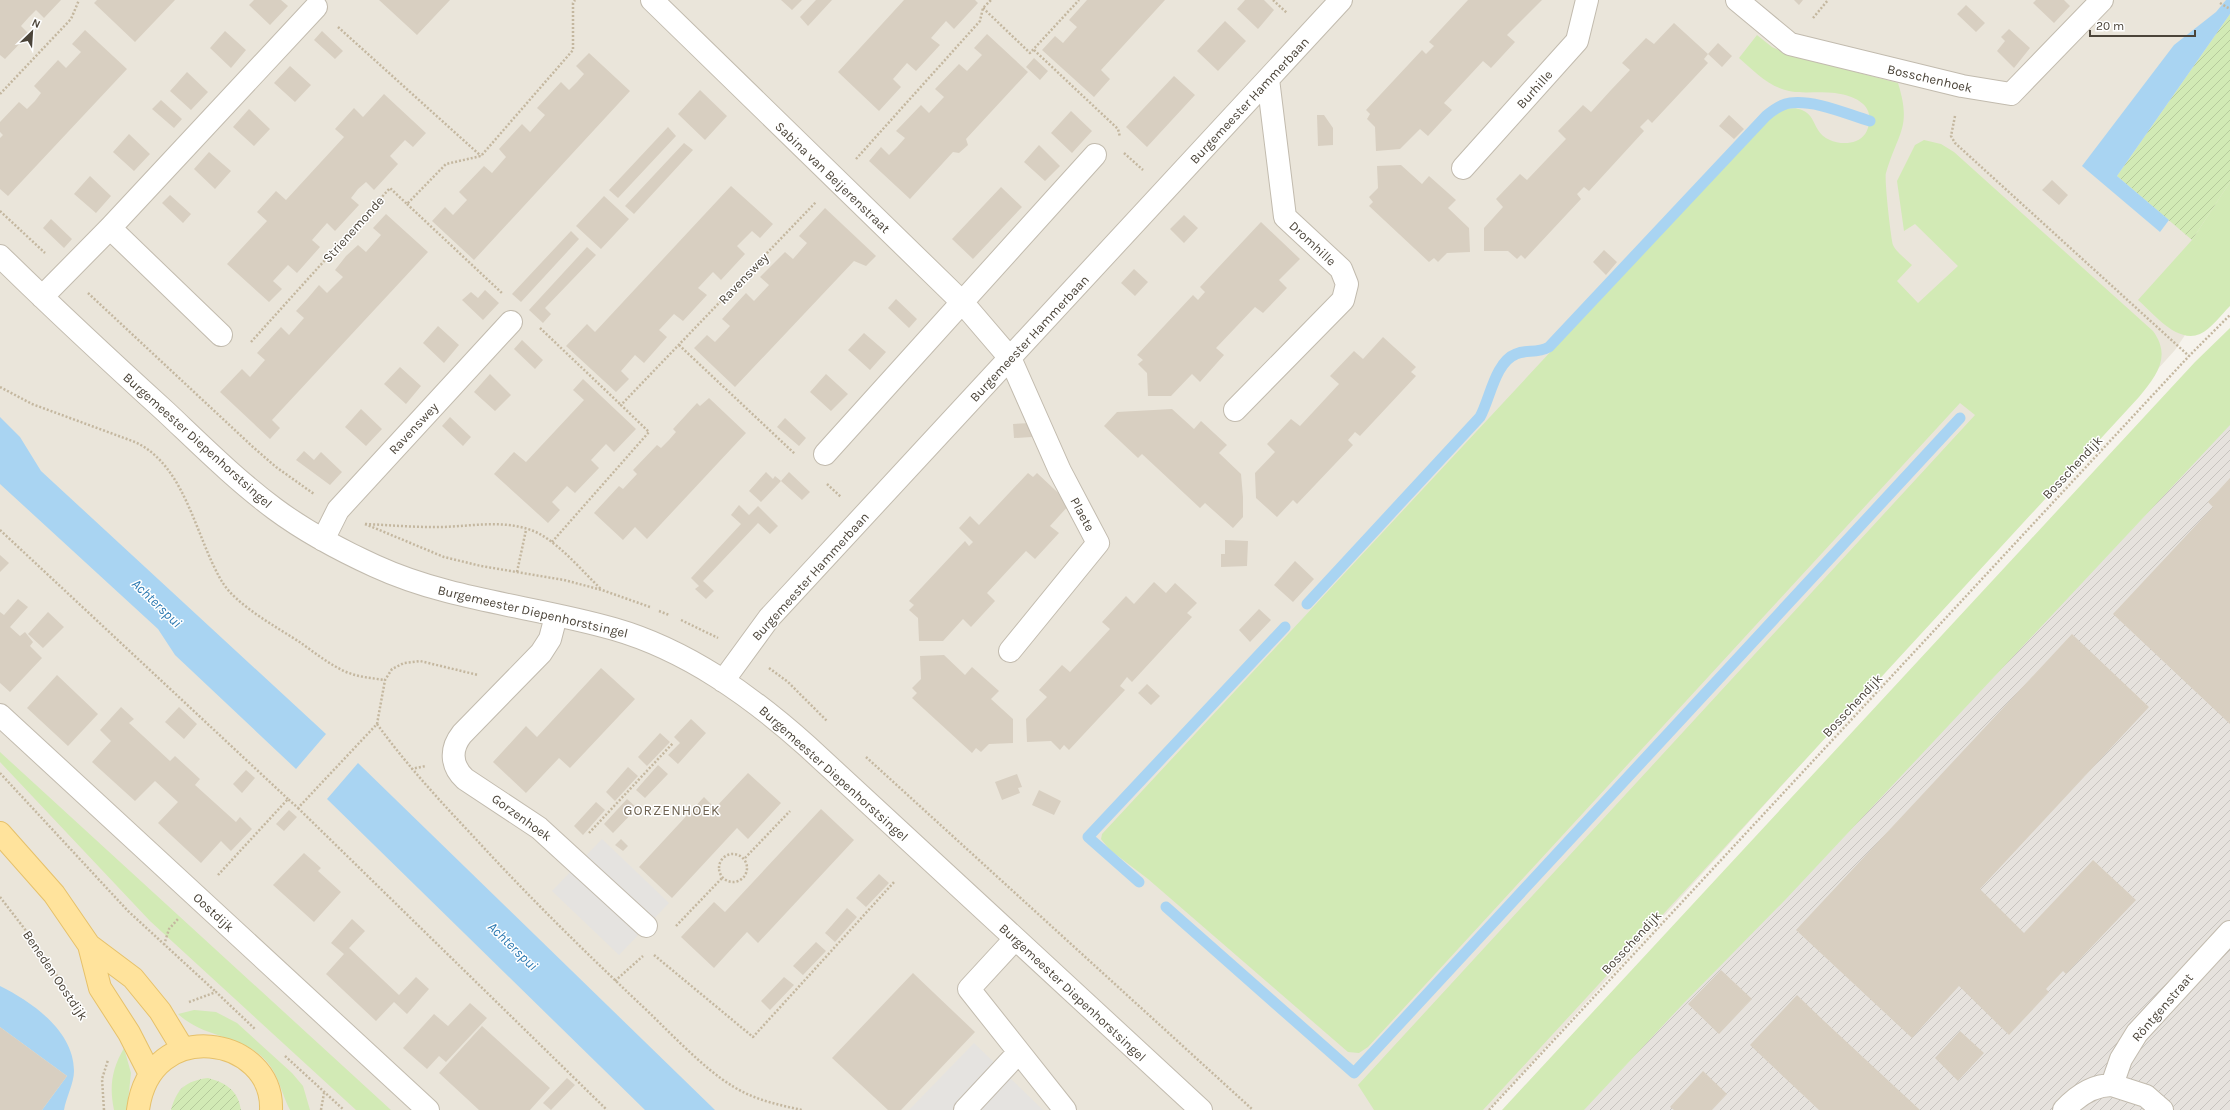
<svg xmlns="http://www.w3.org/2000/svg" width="2230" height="1110" font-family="Karla,sans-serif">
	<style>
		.residential { fill: #eae5da }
		.industrial { fill: url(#industrial-furrows) }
		.grass { fill: #d2eab5 }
		.garden { fill: url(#garden-furrows) }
		.parking { fill: #e5e3e0 }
		.water { fill: #a9d4f2 }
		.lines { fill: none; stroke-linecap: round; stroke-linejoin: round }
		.stream { stroke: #a9d4f2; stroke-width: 11 }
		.building { fill: #d8cfc1 }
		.minor-casing { stroke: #c2bbae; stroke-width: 24 }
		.major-casing { stroke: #e6c16a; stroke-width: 24 }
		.path { stroke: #c4b79f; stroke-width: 2.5; stroke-dasharray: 2 2; stroke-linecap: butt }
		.minor { stroke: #fff; stroke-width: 22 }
		.major { stroke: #ffe39c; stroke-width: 22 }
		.labels { text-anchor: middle; stroke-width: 3; stroke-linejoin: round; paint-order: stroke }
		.street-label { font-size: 13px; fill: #4b4439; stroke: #fff }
		.water-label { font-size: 14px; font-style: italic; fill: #2e7ab2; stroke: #fff }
		.neighbourhood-label { font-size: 14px; letter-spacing: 1px; fill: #6e6250; stroke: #fff }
	</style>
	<defs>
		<pattern id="industrial-furrows" width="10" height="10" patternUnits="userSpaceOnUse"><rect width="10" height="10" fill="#e6e2dd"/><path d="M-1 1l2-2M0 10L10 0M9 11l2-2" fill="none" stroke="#c7c3be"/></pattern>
		<pattern id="garden-furrows" width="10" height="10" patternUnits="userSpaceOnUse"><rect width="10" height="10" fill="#d2eab5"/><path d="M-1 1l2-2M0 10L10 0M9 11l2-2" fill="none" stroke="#b6ca9c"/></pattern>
	</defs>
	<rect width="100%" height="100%" fill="#f6f3ec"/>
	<path class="residential" d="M0 0H2230V268L2175 350 1489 1110H0Z"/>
	<path class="industrial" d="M2230 398V1110H1555Z"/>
	<path class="grass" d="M1757 35 1772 47 1790 55 1898 83C1912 128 1898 132 1886 173 1884 178 1891 239 1893 245 1896 252 1907 260 1912 265L1897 281 1918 303 1958 266 1915 224 1904 231 1897 181 1915 145 1924 140 1941 144 1954 152 2153 331C2172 357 2156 376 2139 397L1483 1110H1374L1358 1085 1975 415 1960 403 1368 1047 1359 1053 1348 1052 1341 1046 1148 879 1110 850 1101 839 1102 834 1768 118C1777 112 1790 105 1802 110 1812 114 1813 122 1818 130 1825 142 1844 146 1856 141 1864 138 1868 131 1869 123 1873 102 1850 95 1835 93 1820 91 1803 94 1789 91 1769 87 1754 71 1739 58Z
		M2230 182V306C2221 315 2211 329 2200 334 2177 344 2153 313 2138 300L2192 240Z
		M2230 328V425L1786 899 1683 1004 1584 1110H1502L2195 362Z
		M0 752 391 1110H356L150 921 0 762Z
		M194 1010 216 1012 237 1023 292 1073 303 1086 310 1110H290C282 1095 279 1076 268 1063 244 1034 206 1040 178 1014Z
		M124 1048 131 1073 127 1110H114C109 1086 112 1069 124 1048Z"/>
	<path class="garden" d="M2230 14V182L2192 240 2117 176Z
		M208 1078C226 1083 238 1090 241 1110H171C177 1088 186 1081 208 1078Z"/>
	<path class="parking" d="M602 839 669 903 619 955 552 891Z
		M974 1043 1043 1110H909Z"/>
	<path class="water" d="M2226 0H2230V14L2117 176 2169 220 2160 232 2082 166 2174 45 2216 12Z
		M0 417 20 437 41 471 326 734 296 769 175 655 158 629 0 484Z
		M358 763 715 1110H645L327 799Z
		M0 986C32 1002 74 1031 74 1071 74 1083 66 1098 64 1110H42L67 1076 0 1027Z"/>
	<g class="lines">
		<path class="stream" d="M1307 604 1480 417C1490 399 1495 362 1516 354 1527 349 1536 354 1549 347L1766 116C1773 110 1781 104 1790 103 1816 100 1846 114 1870 121
			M1139 882 1088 837 1285 627
			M1166 907 1354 1073 1960 418"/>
	</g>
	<path class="building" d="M0 0H61L44 18 36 10 29 17 21 26 29 34 5 59 0 55Z
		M97 0H175L135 42 94 3Z
		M254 0H281L288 6 270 25 249 5Z
		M379 0H450L417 35Z
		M781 0H802L792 10Z
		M816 0H832L808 26 800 17Z
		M904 0H975L978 3 954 29 946 21 931 38 940 45 916 71 907 63 893 79 901 87 879 111 838 72Z
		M1087 0H1165L1101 70 1110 79 1094 97 1042 50 1055 36 1063 43 1077 27 1069 20Z
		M1245 0H1264L1274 10 1258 29 1237 9Z
		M1468 0H1542L1507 35 1515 42 1491 68 1483 61 1444 103 1452 110 1428 136 1420 129 1400 149 1376 151 1375 127 1367 119 1370 114 1366 110 1422 50 1426 54 1434 46 1429 42Z
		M1794 0H1803L1799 5Z
		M2036 0H2064L2070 6 2054 23 2033 3Z
		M1966 5 1985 23 1976 32 1957 14Z
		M1225 21 1246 41 1218 71 1197 51Z
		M1674 23 1708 54 1704 59 1708 63 1652 123 1648 119 1640 127 1644 131 1589 191 1584 187 1577 194 1581 199 1525 259 1521 255 1517 259 1508 251H1484V228L1503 207 1496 199 1520 174 1527 180 1566 139 1558 131 1583 105 1591 112 1611 90 1630 70 1622 63 1646 38 1654 44Z
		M2009 29 2030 48 2014 68 1997 51 2005 41 2001 37Z
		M85 30 127 69 8 196 0 189V138L3 135 0 132V122L19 102 27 109 35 101 41 93 34 86 58 60 66 68 81 52 72 44Z
		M225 31 246 50 231 68 210 48Z
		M322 31 343 51 335 59 314 40Z
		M987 34 1028 72 966 139 968 145 959 153 953 152 910 199 869 161 881 147 889 155 897 147 905 138 896 131 921 105 929 113 944 97 935 89 959 64 967 71 982 55 974 48Z
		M1718 43 1732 56 1722 67 1708 54Z
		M589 53 630 91 474 260 432 221 445 207 453 215 467 200 459 192 484 166 492 173 506 157 499 149 522 124 530 132 545 115 537 108 561 82 569 90 577 82 584 74 576 66Z
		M1034 58 1048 71 1040 80 1026 67Z
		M290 66 311 85 295 102 274 83Z
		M187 72 208 92 191 110 170 91Z
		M1174 76 1195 95 1147 147 1126 127Z
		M700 90 727 116 705 140 678 114Z
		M384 94 426 133 413 147 405 140 390 156 398 164 374 190 366 182 358 189 351 198 359 205 335 231 327 223 312 240 320 247 297 273 288 265 273 281 282 289 269 302 227 264 267 221 257 212 276 191 286 200 344 137 335 129 354 108 363 117Z
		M161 100 182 119 174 128 152 109Z
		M249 109 270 129 254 146 233 127Z
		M1071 111 1092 131 1072 153 1051 133Z
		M1317 115H1324L1333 128V145L1318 146Z
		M1729 115 1744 129 1734 139 1719 126Z
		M668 127 676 136 618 198 609 190Z
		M129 134 150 154 134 171 113 152Z
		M684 143 693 150 634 214 625 206Z
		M1039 145 1060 166 1045 181 1024 162Z
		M209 152 231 171 215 189 194 169Z
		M1401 165 1422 184 1429 176 1456 200 1448 208 1469 228 1470 252 1447 253 1438 262 1434 258 1429 262 1369 206 1373 202 1369 197 1378 188 1377 166Z
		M90 176 111 196 96 213 74 194Z
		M2052 180 2068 195 2059 205 2042 190Z
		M731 186 773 224 760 238 752 231 737 246 745 254 721 280 713 272 698 288 707 295 683 321 674 314 659 330 667 337 644 363 635 355 621 371 629 379 616 392 566 346 587 324 595 332Z
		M1001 187 1022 207 973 259 952 239Z
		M170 195 191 214 183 223 162 203Z
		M604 196 629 219 601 249 576 226Z
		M825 208 876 256 866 266 854 261 735 387 694 348 707 335 715 342 730 326 722 319 746 293 754 301 769 285 760 277 785 252 793 259 807 243 799 236Z
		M386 214 428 252 272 420 280 428 270 439 220 392 242 369 250 377 265 360 257 353 281 327 289 335 304 318 296 311 308 298 319 285 327 293 343 277 335 270 346 256 358 245 366 252 381 235 373 228Z
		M1184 215 1198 228 1184 243 1170 229Z
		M51 219 72 239 64 248 43 228Z
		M1261 222 1300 259 1279 280 1287 288 1263 313 1255 307 1216 348 1224 355 1200 382 1192 374 1171 396H1148L1147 373 1138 364 1143 360 1137 355 1193 295 1198 300 1205 292 1200 287Z
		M571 231 579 239 521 302 512 294Z
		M587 247 596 255 545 308 551 314 543 323 529 310Z
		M1604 250 1617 262 1606 275 1593 262Z
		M1134 269 1148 282 1135 296 1121 283Z
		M485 290 499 303 483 320 462 300 471 292 478 298Z
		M896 299 917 319 909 328 888 308Z
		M438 326 459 345 444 363 423 343Z
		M864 333 886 352 870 370 848 350Z
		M1383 337 1416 367 1411 372 1416 376 1360 436 1355 432 1348 440 1353 445 1297 504 1293 500 1277 517 1256 498 1255 473 1275 452 1267 444 1291 419 1300 426 1339 384 1330 376 1354 351 1363 359Z
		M522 340 543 360 535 369 514 349Z
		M400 367 421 386 406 404 384 384Z
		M490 374 511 395 495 411 474 392Z
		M826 374 848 394 831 411 810 392Z
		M583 379 636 429 614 452 606 444 591 460 599 468 575 493 567 486 552 502 560 510 548 523 494 474 514 452 526 462 584 400 573 390Z
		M709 398 746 433 647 539 635 527 623 540 594 513 619 486 623 489 637 474 633 470 657 445 661 448 669 440 676 432 673 429 697 403 700 406Z
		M361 409 382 429 366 446 345 427Z
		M1172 409 1194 429 1201 421 1227 445 1219 453 1241 474 1243 497V517L1233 528 1205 503 1200 508 1142 454 1138 458 1104 426 1117 412Z
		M450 417 471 437 463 446 442 426Z
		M785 418 806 438 799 446 777 427Z
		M1031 423 1032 437 1014 438 1013 424Z
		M304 451 314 460 321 452 342 472 330 485 296 460Z
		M766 472 773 479 775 476 781 481 761 502 749 491Z
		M789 472 810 492 802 500 781 481Z
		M1028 473 1033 477 1037 473 1070 504 1050 526 1059 533 1035 559 1026 551 987 593 995 601 971 627 963 619 943 641H919L918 618 909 610 914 605 909 601 965 541 969 546 973 542 959 528 970 516 979 525Z
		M2230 478V724L2113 614 2213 507 2208 502Z
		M739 505 749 515 758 506 778 526 770 534 758 523 703 581 714 591 706 599 695 589 699 586 691 578 741 524 731 515Z
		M1225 540 1248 541 1247 566 1221 567V554H1225Z
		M0 555 9 563 0 572Z
		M1295 561 1314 579 1293 602 1274 585Z
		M1154 582 1166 593 1175 583 1197 603 1187 613 1192 617 1132 682 1127 677 1120 686 1125 690 1069 750 1064 745 1060 750 1051 741 1027 742 1026 719 1047 697 1039 690 1062 665 1070 672 1110 629 1102 622 1126 596 1134 604Z
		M18 599 28 607 10 627 20 636 25 632 33 642 30 646 42 658 10 692 0 683V612L4 615Z
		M1259 609 1271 620 1250 642 1239 630Z
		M48 612 64 627 43 648 28 634Z
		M2072 634 2149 707 1980 889 2024 933 2093 860 2136 900 2066 974 2063 971 2046 989 2049 992 2009 1035 1959 986 1912 1038 1796 930Z
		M944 655 965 675 972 667 999 691 991 699 1013 719V743L989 744 981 752 976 748 972 753 912 698 917 693 912 688 921 679 920 656Z
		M601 668 635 699 570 768 559 758 526 793 493 762 526 726 537 737Z
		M57 675 98 714 68 746 27 708Z
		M1147 684 1160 696 1151 705 1138 693Z
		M121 707 134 719 129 723 170 761 175 756 200 779 195 785 236 822 240 817 252 829 231 851 221 841 201 863 158 823 178 802 155 781 135 801 92 762 111 741 100 730Z
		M179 707 197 724 184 739 165 722Z
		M691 719 706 733 678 764 668 755 680 743 674 737Z
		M660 733 670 742 647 766 638 757Z
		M658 765 668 774 645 798 636 790Z
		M628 767 638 776 615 801 606 792Z
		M246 770 255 778 242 793 233 784Z
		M748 773 781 803 748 839 737 828 672 898 639 867 704 797 715 808Z
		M1017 774 1022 787 1018 788 1020 793 1002 800 995 782Z
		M1039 790 1061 801 1054 815 1032 805Z
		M627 799 637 808 613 833 604 824Z
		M596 802 605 810 583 835 574 826Z
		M821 809 854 840 758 943 747 932 714 968 681 937 714 902 725 912Z
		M289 810 297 817 284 831 276 824Z
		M621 839 628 846 623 851 615 845Z
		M304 853 321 868 318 871 341 892 314 922 273 885Z
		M879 874 889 883 866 907 856 898Z
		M847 908 857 917 835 942 825 933Z
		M352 919 365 931 349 948 399 995 416 977 429 989 407 1014 394 1002 376 1021 326 974 344 954 331 943Z
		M816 942 826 951 803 975 793 966Z
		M1721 970 1752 999 1719 1034 1688 1004Z
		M913 973 975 1032 901 1110H888L832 1058Z
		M784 977 794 985 770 1010 761 1001Z
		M1797 995 1823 1020 1920 1110H1819L1750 1045Z
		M470 1003 487 1018 446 1062 439 1056 427 1069 403 1048 434 1014 448 1026Z
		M482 1026 550 1088 530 1110H479L439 1073Z
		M0 1027 67 1076 42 1110H0Z
		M1960 1031 1984 1053 1958 1081 1935 1058Z
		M1703 1071 1727 1094 1712 1110H1674L1670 1107Z
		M567 1078 575 1085 551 1110 543 1103Z"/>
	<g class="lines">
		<g class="minor-casing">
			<path id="minor" d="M652 0 962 302 1010 358 1060 471 1098 543 1010 651
				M1737 0 1790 44 1962 86 2011 94 2102 0
				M1463 168 1577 41 1587 0
				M110 228 221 335
				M0 256C54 309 110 361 166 412 201 445 236 480 275 509 306 532 340 550 375 566 451 601 535 606 614 629 687 650 751 696 807 746L1201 1110
				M42 297 110 228 316 7
				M1235 410 1343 300 1347 284 1341 269 1285 217 1268 79
				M825 454 1095 155
				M323 540 338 510 511 322
				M556 616 550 639 541 653 462 734C450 749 451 766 465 779L539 828 646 926
				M723 681 769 618 1341 0
				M0 715 428 1110
				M1015 939 969 989 1065 1110
				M2112 1085 2146 1096 2162 1110
				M965 1110 1019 1052
				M2064 1110C2077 1096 2092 1085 2112 1085L2121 1059 2137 1033 2230 932"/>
		</g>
		<g class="major-casing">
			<path id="major" d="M0 833 54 894 89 945 133 978 160 1011 183 1049
				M89 945 100 988 129 1033 150 1074
				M138 1110C150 1015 274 1036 271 1110"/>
		</g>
		<path class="path" d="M1273 0 1287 13
			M2220 3 2230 9
			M983 8 1030 53 1079 0
			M1813 18 1828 0
			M338 27 481 156
			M1034 50 1118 129 1120 137
			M0 94 71 19 79 0
			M1955 116 1951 136 1955 143 2189 356
			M1124 153 1143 170
			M856 159 980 21 983 8 991 0
			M407 204 503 294
			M0 211 45 253
			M88 293 253 447 276 467 314 494
			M540 328 621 405
			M251 342 390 188 407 204 446 164 481 156 573 50V3L575 0
			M679 345 795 454
			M0 387 32 404 135 442C185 465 195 535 221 580 235 605 277 627 301 643 315 653 329 664 344 671 357 677 371 678 385 680
			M827 484 841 497
			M365 524 444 557 481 566 564 580 602 590 650 607
			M365 524C388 525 410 527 432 527 467 528 504 517 538 533 562 546 582 571 601 589
			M0 530 288 799
			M552 542 649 432 621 405 816 202
			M517 572 526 530
			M659 611 669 615
			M681 620 718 638
			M769 668 788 682 827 721
			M377 724C406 764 439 800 473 836 526 894 582 949 639 1003 666 1028 703 1069 734 1087 755 1100 779 1105 802 1110
			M866 757 1253 1110
			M411 769 426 766
			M0 773 128 911 216 992
			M298 808 607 1110
			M589 833 673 743
			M719 868a14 14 0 1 1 28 0a14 14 0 1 1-28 0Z
			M745 858 790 811
			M218 875 288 799 298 808 377 724 385 680 392 669 404 663 420 661 478 675
			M0 897 27 932 70 995
			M676 926 723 877
			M164 945 169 929 178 919
			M654 955 753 1037 895 881
			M615 981 643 956
			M189 1002 216 992 256 1030
			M285 1056 344 1110
			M104 1110 102 1079 108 1060
			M321 1110 324 1093
			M1489 1110 2189 356 2230 315"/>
		<use href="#minor" class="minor"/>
		<use href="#major" class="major"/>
	</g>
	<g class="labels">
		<g class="street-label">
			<text transform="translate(1930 78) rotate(13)" y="5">Bosschenhoek</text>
			<text transform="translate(1534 89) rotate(-48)" y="5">Burhille</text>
			<text transform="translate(1249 100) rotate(-47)" y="5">Burgemeester Hammerbaan</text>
			<text transform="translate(833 177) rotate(44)" y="5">Sabina van Beijerenstraat</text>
			<text transform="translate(353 229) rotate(-48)" y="5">Strienemonde</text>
			<text transform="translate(1313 243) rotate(43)" y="5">Dromhille</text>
			<text transform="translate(743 278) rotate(-46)" y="5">Ravenswey</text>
			<text transform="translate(1029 338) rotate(-47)" y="5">Burgemeester Hammerbaan</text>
			<text transform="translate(413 428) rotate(-47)" y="5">Ravenswey</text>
			<text transform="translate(198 440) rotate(42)" y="5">Burgemeester Diepenhorstsingel</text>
			<text transform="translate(2072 467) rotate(-47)" y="5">Bosschendijk</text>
			<text transform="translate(1083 514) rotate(62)" y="5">Plaete</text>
			<text transform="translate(810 576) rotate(-48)" y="5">Burgemeester Hammerbaan</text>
			<text transform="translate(533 611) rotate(13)" y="5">Burgemeester Diepenhorstsingel</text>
			<text transform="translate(1852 705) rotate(-47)" y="5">Bosschendijk</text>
			<text transform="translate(834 773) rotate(42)" y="5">Burgemeester Diepenhorstsingel</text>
			<text transform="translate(522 817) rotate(36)" y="5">Gorzenhoek</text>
			<text transform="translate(214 912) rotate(43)" y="5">Oostdijk</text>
			<text transform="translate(1631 942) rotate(-47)" y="5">Bosschendijk</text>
			<text transform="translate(56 975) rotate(56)" y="5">Beneden Oostdijk</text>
			<text transform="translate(1073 992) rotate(43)" y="5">Burgemeester Diepenhorstsingel</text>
			<text transform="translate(2162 1007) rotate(-49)" y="5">Röntgenstraat</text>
		</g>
		<g class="water-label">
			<text transform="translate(157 603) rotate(44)" y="5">Achterspui</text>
			<text transform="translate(513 946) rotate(44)" y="5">Achterspui</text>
		</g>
		<g class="neighbourhood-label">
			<text x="672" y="815">GORZENHOEK</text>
		</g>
	</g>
	<g transform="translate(32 32) rotate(25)" stroke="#ffffff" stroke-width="3" paint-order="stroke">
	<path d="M0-3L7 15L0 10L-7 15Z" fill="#4b4439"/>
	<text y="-6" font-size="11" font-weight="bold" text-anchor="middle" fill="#4b4439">N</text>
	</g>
	<path d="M2090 30v6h105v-6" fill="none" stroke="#4b4439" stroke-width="2"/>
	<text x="2096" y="30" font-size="12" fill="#4b4439" stroke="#ffffff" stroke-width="3" paint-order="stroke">20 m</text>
</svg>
